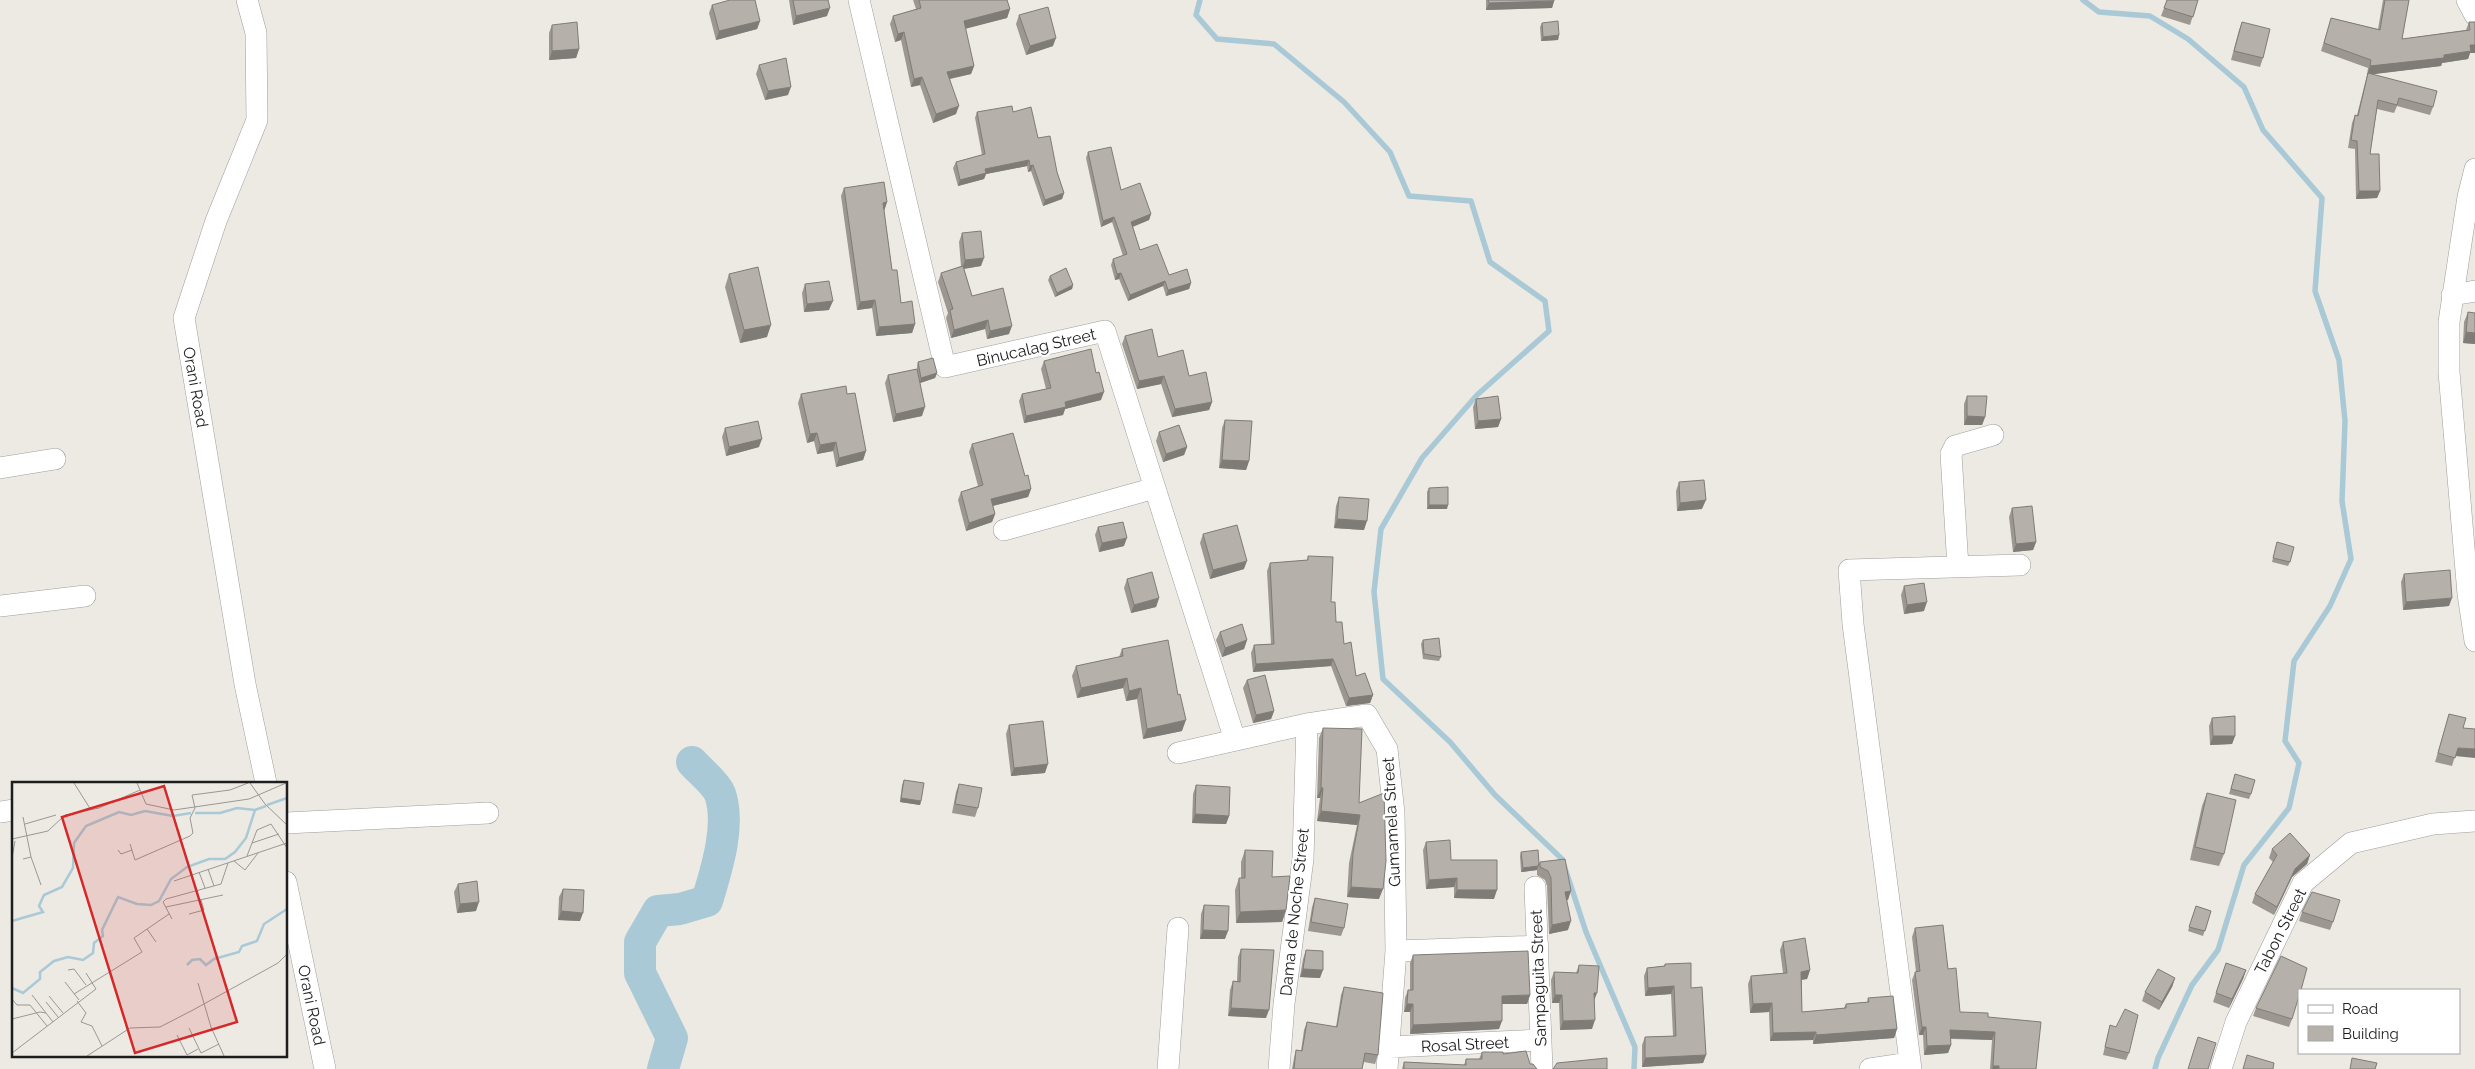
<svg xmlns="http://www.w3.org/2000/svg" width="2475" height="1069" font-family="Raleway,sans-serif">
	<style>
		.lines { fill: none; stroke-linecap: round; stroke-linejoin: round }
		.stream { stroke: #a9c9d6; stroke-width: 5.5 }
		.river { stroke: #a9c9d6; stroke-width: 32 }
		.minor-casing { stroke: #9e9e9e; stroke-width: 22 }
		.minor { stroke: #fff; stroke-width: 21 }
		.wall { fill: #9d9792 }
		.shaded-wall { fill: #7f7b77 }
		.building { fill: #b6b0aa; stroke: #7f7b77 }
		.labels { text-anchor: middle; stroke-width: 4.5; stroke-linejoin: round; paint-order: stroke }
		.street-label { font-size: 16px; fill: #1d1d1d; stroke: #fff }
		.inset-river { fill: none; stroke: #a9c9d6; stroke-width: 2.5 }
		.inset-road { fill: none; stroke: #9a9894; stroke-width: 1 }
		.view { fill: #d62828; fill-opacity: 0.15; stroke: #d62828; stroke-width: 2.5 }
		.inset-edge { fill: none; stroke: #1d1d1d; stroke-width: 2.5 }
	</style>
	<rect width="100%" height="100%" fill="#edeae4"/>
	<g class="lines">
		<path class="stream" d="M1200 0 1196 15 1217 39 1274 44 1344 102 1390 152 1409 196 1471 201 1490 262 1545 301 1549 331 1477 395 1422 458 1381 529 1374 592 1383 679 1450 742 1495 795 1562 859 1586 932 1635 1047 1634 1069
			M2083 0 2099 12 2150 16 2188 39 2244 87 2263 130 2322 198 2315 291 2339 360 2345 421 2342 501 2351 559 2330 606 2294 661 2285 741 2299 763 2289 808 2244 865 2218 950 2192 985 2158 1058 2155 1069"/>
		<path class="river" d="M663 1069 672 1038 640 973V942L658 911 680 909 707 901C716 871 731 826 720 794 716 784 700 771 692 762"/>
		<g class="minor-casing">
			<path id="minor" d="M247 0 256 33 257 120 216 221 184 318 245 684 266 783
				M859 0 945 367 1105 331 1235 740
				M2467 0 2475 15
				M2475 169 2468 197 2449 322V372L2468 594 2475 641
				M2452 295 2475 291
				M0 468 55 459
				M1004 530 1155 488
				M1958 567 1951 454 1955 446 1993 435
				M0 606 85 596
				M1178 753 1307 724 1367 715 1387 749 1394 813 1396 951 1387 1069
				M0 812 14 810
				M286 823 488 813
				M286 882 325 1069
				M1535 887 1542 1069
				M1396 951 1538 946
				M1389 1047 1541 1040
				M1168 1069 1178 928
				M1279 1069 1284 1004 1303 859 1307 724
				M1870 1069 1910 1063
				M1911 1069 1853 624 1849 570 2020 565
				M2221 1069 2236 1022 2303 883 2351 843 2433 824 2475 821"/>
		</g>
		<use href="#minor" class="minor"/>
	</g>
	<path class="wall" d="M789 0H828L827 16 793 25Z
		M913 0H1007L1010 9 1007 18 965 28 974 66 971 74 950 79 956 114 933 123 920 85 911 87 901 40 895 42 890 24 893 16 916 9Z
		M1486 0H1554V1L1552 8 1486 10Z
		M2167 0H2198L2190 25 2161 16Z
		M2383 0H2409L2402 39 2466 30 2469 22 2470 53 2468 59 2442 63 2441 66 2372 74 2433 107 2430 115 2397 106 2394 113 2377 109 2370 154 2380 191 2377 198 2356 199 2355 149 2348 148 2352 123 2355 115H2357L2367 75 2368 68 2321 51 2331 18 2378 29Z
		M712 5 760 21 757 29 716 40 709 13Z
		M1019 15 1053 46 1026 55 1016 24Z
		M2242 22 2263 58 2260 67 2231 60 2239 30Z
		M1542 23 1559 35 1558 40 1541 41 1540 27Z
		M552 25 579 49 576 58 549 60V33Z
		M759 65 788 95 765 100 756 74Z
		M977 112H1013L1038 138 1057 172 1064 193 1062 199 1043 206 1031 171 1028 172 1027 166 986 174 984 179 958 186 953 168 956 162 982 155 975 118Z
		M1088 152 1121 190 1151 214 1149 220 1133 227 1140 250 1169 275 1191 283 1189 289 1166 296 1163 286 1128 301 1119 279 1115 280 1111 265 1113 259 1123 256 1112 222 1101 227 1086 158Z
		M844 188 887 202 884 211 892 270 901 303 915 324 912 333 876 336 872 308 857 310 841 196Z
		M962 233 981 266 964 269 972 296 1009 334 987 339 985 329 951 338 946 318 948 313 938 282 941 273 961 266 959 242Z
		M729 274 767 337 740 343 725 287Z
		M1050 276 1073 285 1072 289 1055 297 1048 280Z
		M805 284 829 310 804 312 802 293Z
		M2468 312 2475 313V344L2463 343 2464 322Z
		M1125 336 1189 376 1212 402 1209 410 1172 417 1161 384 1137 389 1122 344Z
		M1044 361 1101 400 1065 409 1063 415 1024 423 1019 401 1022 394 1046 389 1041 369Z
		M918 362 937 373 935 378 920 383 922 416 893 422 885 383 888 375 917 369V366Z
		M801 394H847L866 451 863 460 836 467 833 451 817 454 814 441 807 443 798 403Z
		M1967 396 1985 417 1982 425H1964V404Z
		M1476 399 1501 419 1498 427 1475 429 1473 407Z
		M1225 420 1249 461 1246 470 1219 468 1222 428Z
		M725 428 759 447 726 456 722 437Z
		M1159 432 1187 447 1184 455 1163 462 1156 441Z
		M972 444 1025 476 1031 489 1028 497 993 506 995 514 992 522 966 531 958 500 961 492 978 486 969 452Z
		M1679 482 1702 509 1677 511 1676 491Z
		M1429 488 1447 509H1427V492Z
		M1339 497 1364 530 1334 528 1336 506Z
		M2012 508 2036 542 2033 550 2013 552 2009 517Z
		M1098 527 1124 546 1099 552 1095 535Z
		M1203 534 1244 569 1210 579 1200 543Z
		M2277 542 2290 562 2288 566 2272 562Z
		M1308 556 1331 602 1336 622 1356 676 1373 695 1370 703 1346 706 1331 666 1253 672 1251 653 1254 645 1271 644 1267 571 1270 563 1307 560Z
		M2404 574 2449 606 2403 610 2401 582Z
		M1127 579 1159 598 1156 607 1131 613 1124 588Z
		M1904 586 1924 611 1904 614 1901 595Z
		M1220 632 1247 640 1244 649 1222 657 1216 640Z
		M1423 640 1441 657 1439 661 1423 659 1421 644Z
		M1122 649 1182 731 1143 739 1137 699 1126 701 1123 688 1077 698 1072 676 1076 666 1119 657Z
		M1247 680 1274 711 1271 719 1253 723 1243 688Z
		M2449 714 2455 756 2452 766 2435 762Z
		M2212 718 2235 736 2232 744 2210 745 2209 726Z
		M1009 725 1045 773 1011 776 1006 734Z
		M1323 728 1359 803 1379 899 1347 897 1349 863 1357 825 1317 821 1320 798H1317L1319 738Z
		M2235 774 2251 794 2249 799 2229 794Z
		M904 780 921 801 920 805 900 802 902 785Z
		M959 784 978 808 975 817 952 813 956 792Z
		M1196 785 1229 816 1226 824 1192 823 1193 794Z
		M2207 793 2224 854 2219 866 2190 860 2202 806Z
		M1426 842 1451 860 1494 899 1454 898V887L1426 889 1423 850Z
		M2272 849 2310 855 2307 864 2292 877 2274 915 2252 903 2255 894 2273 862 2269 858Z
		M1245 850 1272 877 1286 910 1282 922 1236 923 1235 890 1239 878H1241V862Z
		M1521 852 1539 863 1565 859 1568 900H1566L1568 930 1549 934 1547 886 1545 880 1537 875V870L1521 872 1520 856Z
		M458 884 476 911 457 913 454 892Z
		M563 889 580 921 558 920 559 897Z
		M1315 898 1344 928 1341 936 1308 931 1312 907Z
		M1204 905 1225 939H1200L1201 914Z
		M2196 906 2211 911 2203 936 2188 931Z
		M2302 912 2333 922 2330 930 2299 921Z
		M1915 928 1948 969 1960 1012 1988 1017 2036 1069H1990L1992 1040 1951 1039V1045L1948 1053 1924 1055 1923 1035H1919L1912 980 1915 972H1916L1912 937Z
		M1783 942 1810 970 1807 979 1802 980V1012L1844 1008 1846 1004 1867 1002 1868 998 1897 1029 1894 1038 1813 1044V1040L1770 1041 1769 1012 1750 1013 1748 984 1751 976 1783 973 1780 950Z
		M1241 949 1266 1018 1228 1016 1230 990 1233 981H1237L1238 957Z
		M1306 950 1320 978 1300 977 1303 959Z
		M1413 955 1530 995 1527 1004H1502L1499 1029 1410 1034V1012H1404L1405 998 1408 990H1410V963Z
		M2226 963 2246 970 2243 979 2229 1008 2213 1002Z
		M1665 964 1691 988 1706 1055 1703 1063 1642 1067V1045L1645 1037 1673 1036 1671 994 1645 996 1644 976 1647 968 1664 966Z
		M1579 965 1594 1001 1592 1029 1560 1030 1559 1003H1552L1551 980 1554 972 1576 973Z
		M2175 978 2172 987 2159 1010 2142 1001 2145 992Z
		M1344 987 1378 1055 1375 1064 1364 1062 1362 1069H1292L1294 1058 1296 1050 1301 1051 1304 1030 1307 1022 1336 1027 1341 995Z
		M2256 1008 2292 1019 2289 1027 2253 1016Z
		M2110 1025 2129 1053 2126 1060 2103 1055 2108 1033Z
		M1482 1052 1503 1054 1530 1064 1537 1069H1402L1404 1062 1464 1065 1466 1059H1479Z"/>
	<path class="shaded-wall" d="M1554 1 1552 8 1486 10 1489 3Z
		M830 8 827 16 793 25 796 16Z
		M1010 9 1007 18 961 30 964 21Z
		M760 21 757 29 716 40 719 31Z
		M904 32 901 40 895 42 898 34Z
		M1559 35 1558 40 1541 41 1543 37Z
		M1056 38 1053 46 1026 55 1030 46Z
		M2470 45H2475V53H2470L2468 59 2442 63 2441 66 2367 75 2370 66 2444 55Z
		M579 49 576 58 549 60 552 51Z
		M974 66 971 74 944 80 947 72Z
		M922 77 920 85 911 87 914 79Z
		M791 87 788 95 765 100 768 91Z
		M959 106 956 114 933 123 936 114Z
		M1029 160 1027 166 986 174 984 179 958 186 960 180 985 169Z
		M1033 165 1031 171 1028 172 1030 166Z
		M2359 191H2380L2377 198 2356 199Z
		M1064 193 1062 199 1043 206 1045 200Z
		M887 202 884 211 883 203Z
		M1151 214 1149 220 1129 228 1131 222Z
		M1114 217 1112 222 1101 227 1103 221Z
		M984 258 981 266 962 269 965 260Z
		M1121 273 1119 279 1115 280 1117 274Z
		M1165 281 1163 286 1128 301 1130 295Z
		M1191 283 1189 289 1166 296 1168 290Z
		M1073 285 1072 289 1055 297 1057 293Z
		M875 300 872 308 857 310 860 302Z
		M833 301 829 310 804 312 807 304Z
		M988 320 985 329 951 338 954 330Z
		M915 324 912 333 876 336 879 327Z
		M771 325 767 337 740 343 744 330Z
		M1012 326 1009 334 987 339 990 331Z
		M2466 332 2475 333V344L2463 343Z
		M937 373 935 378 920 383 921 378Z
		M1164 376 1161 384 1137 389 1139 381Z
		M1104 392 1101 400 1065 409 1063 415 1024 423 1026 416 1065 402Z
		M1212 402 1209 410 1172 417 1175 409Z
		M925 407 922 416 893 422 896 414Z
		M1967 416 1985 417 1982 425H1964Z
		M1501 419 1498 427 1475 429 1478 421Z
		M817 433 814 441 807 443 810 434Z
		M762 439 759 447 726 456 729 447Z
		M836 442 833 451 817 454 820 445Z
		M1187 447 1184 455 1163 462 1166 454Z
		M866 451 863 460 836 467 839 458Z
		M1222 460 1249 461 1246 470 1219 468Z
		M1031 489 1028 497 988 507 991 499Z
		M1706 500 1702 509 1677 511 1680 503Z
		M1429 505H1448L1447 509H1427Z
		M995 514 992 522 966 531 969 523Z
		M1337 519 1367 521 1364 530 1334 528Z
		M1127 538 1124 546 1099 552 1102 543Z
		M2036 542 2033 550 2013 552 2016 544Z
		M1247 561 1244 569 1210 579 1213 570Z
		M1159 598 1156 607 1131 613 1134 605Z
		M2452 598 2449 606 2403 610 2406 602Z
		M1927 602 1924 611 1904 614 1907 605Z
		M1247 640 1244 649 1222 657 1225 648Z
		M1333 659 1331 666 1253 672 1256 664Z
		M1127 678 1123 688 1077 698 1081 688Z
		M1141 688 1137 699 1126 701 1129 691Z
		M1373 695 1370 703 1346 706 1349 698Z
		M1274 711 1271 719 1253 723 1256 715Z
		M1186 720 1182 731 1143 739 1147 729Z
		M2213 736H2235L2232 744 2210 745Z
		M2458 748 2475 749V758L2455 756Z
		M1048 764 1045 773 1011 776 1014 768Z
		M1321 788H1323L1320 798H1317Z
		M901 798 921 801 920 805 900 802Z
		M1321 811 1360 815 1357 825 1317 821Z
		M1195 814 1229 816 1226 824 1192 823Z
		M2310 855 2307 864 2292 877 2274 915 2277 907 2295 869Z
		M1538 866 1537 870 1521 872 1523 868Z
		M1457 878 1454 887 1426 889 1429 880Z
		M1351 887 1383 889 1379 899 1347 897Z
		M1457 890H1497L1494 899 1454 898Z
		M1571 891 1568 900 1562 901 1565 892Z
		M479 902 476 911 457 913 460 904Z
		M1286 910 1282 922 1236 923 1240 912Z
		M561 911 583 913 580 921 558 920Z
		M1571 921 1568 930 1549 934 1552 925Z
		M1203 930 1228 931 1225 939H1200Z
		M1303 969 1323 970 1320 978 1300 977Z
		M1810 970 1807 979 1798 980 1801 972Z
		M2246 970 2243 979 2229 1008 2232 999Z
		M2175 978 2172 987 2159 1010 2162 1002Z
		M1674 986 1671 994 1645 996 1648 988Z
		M1594 993H1597L1594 1001Z
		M1530 995 1527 1004H1499L1502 996Z
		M1555 995H1562L1559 1003H1552Z
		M1772 1003 1769 1012 1750 1013 1753 1004Z
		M1407 1004H1413L1410 1012H1404Z
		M1231 1008 1269 1010 1266 1018 1228 1016Z
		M1595 1020 1592 1029 1560 1030 1563 1021Z
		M1502 1021 1499 1029 1410 1034 1413 1025Z
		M1922 1027H1926L1923 1035H1919Z
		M1897 1029 1894 1038 1813 1044 1816 1035Z
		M1950 1030 1995 1032 1992 1040 1947 1038Z
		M1816 1032 1813 1040 1770 1041 1773 1033Z
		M1951 1045 1948 1053 1924 1055 1927 1046Z
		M1706 1055 1703 1063 1642 1067 1645 1058Z
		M1993 1066H1999L1998 1069H1992Z"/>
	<path class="building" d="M730 0H755L760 21 719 31 712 5Z
		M793 0H828L830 8 796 16Z
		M919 0H1007L1010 9 964 21 974 66 947 72 959 106 936 114 922 77 914 79 904 32 898 34 893 16 921 8Z
		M1488 0H1554V1L1489 3Z
		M2167 0H2198L2193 17 2164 8Z
		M2385 0H2409L2402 39 2470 30 2469 22H2475V45H2470L2471 51 2444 55V58L2370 66 2371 60 2324 43 2331 18 2380 30Z
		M1048 7 1056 38 1030 46 1019 15Z
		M1558 21 1559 35 1543 37 1542 23Z
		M577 22 579 49 552 51V25Z
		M2242 22 2270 29 2263 58 2234 51Z
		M786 58 791 87 768 91 759 65Z
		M2368 73 2437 91 2433 107 2399 98 2397 105 2378 100 2370 154H2379L2380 191H2359L2357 141 2351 140 2355 115 2358 116Z
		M1012 106 1013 112 1031 107 1038 138 1050 136 1057 172 1064 193 1045 200 1033 165 1030 166 1029 160 985 169 986 173 960 180 956 162 985 154 977 112Z
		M1111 147 1121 190 1140 183 1151 214 1131 222 1140 250 1157 244 1169 275 1187 269 1191 283 1168 290 1165 281 1130 295 1121 273 1117 274 1113 259 1127 254 1114 217 1103 221 1088 152Z
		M884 182 887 202 883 203 892 270H897L901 303 912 301 915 324 879 327 875 300 860 302 844 188Z
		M981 231 984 258 965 260 962 233Z
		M963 266 972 296 1003 288 1012 326 990 331 988 320 954 330 950 310 953 309 941 273Z
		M758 267 771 325 744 330 729 274Z
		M1066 268 1073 285 1057 293 1050 276Z
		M829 281 833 301 807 304 805 284Z
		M2468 312 2475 313V333L2466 332Z
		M1152 329 1158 357 1183 350 1189 376 1206 372 1212 402 1175 409 1164 376 1139 381 1125 336Z
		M1091 349 1096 373 1099 372 1104 392 1065 402 1066 407 1026 416 1022 394 1051 388 1044 361Z
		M933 358 937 373 921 378 918 362Z
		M917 369 925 407 896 414 888 375Z
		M846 386 847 394 855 393 866 451 839 458 836 442 820 445 817 433 810 434 801 394Z
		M1498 396 1501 419 1478 421 1476 399Z
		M1967 396H1987L1985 417 1967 416Z
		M1225 420 1252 421 1249 461 1222 460Z
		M758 421 762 439 729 447 725 428Z
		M1179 425 1187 447 1166 454 1159 432Z
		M1013 433 1025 476 1028 475 1031 489 991 499 995 514 969 523 961 492 983 485 972 444Z
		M1704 480 1706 500 1680 503 1679 482Z
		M1448 487V505H1429V488Z
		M1339 497 1369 499 1367 521 1337 519Z
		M2032 506 2036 542 2016 544 2012 508Z
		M1123 522 1127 538 1102 543 1098 527Z
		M1237 525 1247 561 1213 570 1203 534Z
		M2277 542 2294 547 2290 562 2273 558Z
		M1308 556 1333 557 1331 602H1335L1336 622H1342L1344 644 1351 642 1356 676 1365 673 1373 695 1349 698 1333 659 1256 664 1254 645 1274 644 1270 563 1308 560Z
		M2450 570 2452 598 2406 602 2404 574Z
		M1152 572 1159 598 1134 605 1127 579Z
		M1924 583 1927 602 1907 605 1904 586Z
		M1242 624 1247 640 1225 648 1220 632Z
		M1439 638 1441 657 1424 654 1423 640Z
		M1168 640 1178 695 1180 694 1186 720 1147 729 1141 688 1129 691 1127 678 1081 688 1076 666 1123 656 1122 649Z
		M1265 675 1274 711 1256 715 1247 680Z
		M2449 714 2466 718 2463 728 2475 729V749L2458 748 2455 758 2438 753Z
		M2235 716V736H2213L2212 718Z
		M1043 721 1048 764 1014 768 1009 725Z
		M1323 728 1362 729 1359 803 1384 793 1386 861 1383 889 1351 887 1353 853 1360 815 1321 811 1323 788H1321Z
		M2235 774 2255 780 2251 794 2231 789Z
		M904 780 924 783 921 801 901 798Z
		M959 784 982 788 978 808 955 804Z
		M1196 785 1230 787 1229 816 1195 814Z
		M2207 793 2236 800 2224 854 2195 847Z
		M2290 833 2310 855 2295 869 2277 907 2255 894 2277 855 2272 849Z
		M1450 840 1451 860H1497V890H1457V878L1429 880 1426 842Z
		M1245 850 1273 851 1272 877 1290 876 1286 910 1240 912 1239 878H1245Z
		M1538 850 1539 863 1538 866 1523 868 1521 852Z
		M1565 859 1571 891 1565 892 1571 921 1552 925 1551 878 1548 871 1540 867V862Z
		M477 881 479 902 460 904 458 884Z
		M563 889 584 890 583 913 561 911Z
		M2312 892 2340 900 2333 922 2302 912Z
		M1315 898 1348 904 1344 928 1311 922Z
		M1204 905 1229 906 1228 931 1203 930Z
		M2196 906 2211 911 2205 931 2189 927Z
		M1943 925 1948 969 1956 968 1960 1012 1988 1013V1017L2041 1022 2036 1069H1999V1066H1993L1995 1032 1950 1030 1951 1045 1927 1046 1926 1027H1922L1915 972 1920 971 1915 928Z
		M1805 938 1810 970 1801 972 1802 1012 1846 1008V1004L1869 1002 1868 998 1893 996 1897 1029 1816 1035V1032L1773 1033 1772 1003 1753 1004 1751 976 1787 973 1783 942Z
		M1241 949 1274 950 1269 1010 1231 1008 1233 981 1240 982Z
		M1306 950 1323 951V970L1303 969Z
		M1528 951 1530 995 1502 996V1021L1413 1025V1004H1407L1408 990H1413V955Z
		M2281 956 2307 968 2301 990H2299V996L2292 1019 2256 1008Z
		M1691 963V988L1702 987 1706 1055 1645 1058V1037L1676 1036 1674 986 1648 988 1647 968 1665 966V964Z
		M2226 963 2246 970 2232 999 2216 993Z
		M1579 965 1599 966 1597 993H1594L1595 1020 1563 1021 1562 995H1555L1554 972 1578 973Z
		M2158 969 2175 978 2162 1002 2145 992Z
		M1344 987 1383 993 1378 1055 1365 1053 1362 1069H1294L1296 1050 1302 1051 1307 1022 1337 1027Z
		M2125 1009 2138 1015 2129 1053 2105 1047 2110 1025 2116 1027Z
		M2198 1037 2216 1043 2208 1069H2188Z
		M1526 1051 1530 1064H1533L1537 1069H1404V1062L1466 1065V1059H1482V1052H1503V1054Z
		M2247 1055 2274 1063 2273 1069H2243Z
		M1607 1058V1069H1553L1557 1063Z
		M2352 1058 2377 1063 2375 1069H2350Z"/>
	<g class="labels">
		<g class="street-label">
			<text transform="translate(1036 347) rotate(-13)" y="6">Binucalag Street</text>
			<text transform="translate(196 387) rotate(80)" y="6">Orani Road</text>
			<text transform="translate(1391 822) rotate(-93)" y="6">Gumamela Street</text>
			<text transform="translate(1294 912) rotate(-84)" y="6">Dama de Noche Street</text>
			<text transform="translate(2280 931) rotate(-63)" y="6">Tabon Street</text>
			<text transform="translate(1538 978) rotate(-92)" y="6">Sampaguita Street</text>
			<text transform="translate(312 1005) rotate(78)" y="6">Orani Road</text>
			<text transform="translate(1465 1044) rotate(-3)" y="6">Rosal Street</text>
		</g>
	</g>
	<g transform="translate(12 782)">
		<rect width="275" height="275" fill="#edeae4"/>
		<path class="inset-river" d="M255 23 275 16M183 31H208L225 26 243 28 254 24M0 139 31 130 27 124 32 113 50 105 61 86 62 61 74 44 107 30 119 33 133 29 161 34 179 31M175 183 180 178 188 177 194 183 202 177 227 170 230 164 245 159 252 142 275 127M0 206 11 211 28 197V190L42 179 56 175 71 178 81 171 82 161 91 154 90 148 106 115 125 122 139 123 147 119 159 97 175 85 197 77H213L223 70 234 56 243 28"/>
		<path class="inset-road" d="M62 1 79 28M125 1 134 22 162 28 237 17 274 1M238 1 253 22 275 43M11 35 19 75 11 77M13 42 44 33M0 57 36 49 53 33 87 26 128 8M168 58 177 83M240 61 267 52M118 62 123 78 178 54 181 51 178 36 183 26 180 13 218 8 236 1M106 68 109 72 120 68M235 74 245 48 259 42 275 66M19 75 29 103M0 76 3 59M222 79 233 88 246 71M196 87 202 104M187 90 193 106M162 99 275 61M154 125 211 113M177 132 192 128 189 118M160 137 151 120 154 117 209 102 216 81M135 147 144 160M56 188 62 187 74 203M53 200 67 218M186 201 199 245 212 274M62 212 130 170 122 156 157 132M20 213 34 231M37 214 51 231M0 217 5 223H18L35 244M65 219 74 231 69 240 80 244 90 264M34 220 46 235M0 237 28 230 34 231 41 240M177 246 189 271 207 262M165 253 175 273 186 267M0 271 84 207 74 191M75 274 118 246 148 245 181 228 266 181 275 172"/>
		<path class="view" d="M152 4 225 240 123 271 50 35Z"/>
		<rect width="275" height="275" class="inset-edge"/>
	</g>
	<rect x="2298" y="989" width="162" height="65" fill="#ffffff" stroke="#a5a5a5"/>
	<rect x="2308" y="1005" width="25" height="8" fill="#ffffff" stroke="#a5a5a5"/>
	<text x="2342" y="1014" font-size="15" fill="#1d1d1d">Road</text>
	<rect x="2308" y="1026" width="25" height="15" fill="#b6b0aa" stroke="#a5a5a5"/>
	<text x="2342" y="1039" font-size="15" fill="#1d1d1d">Building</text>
</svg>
